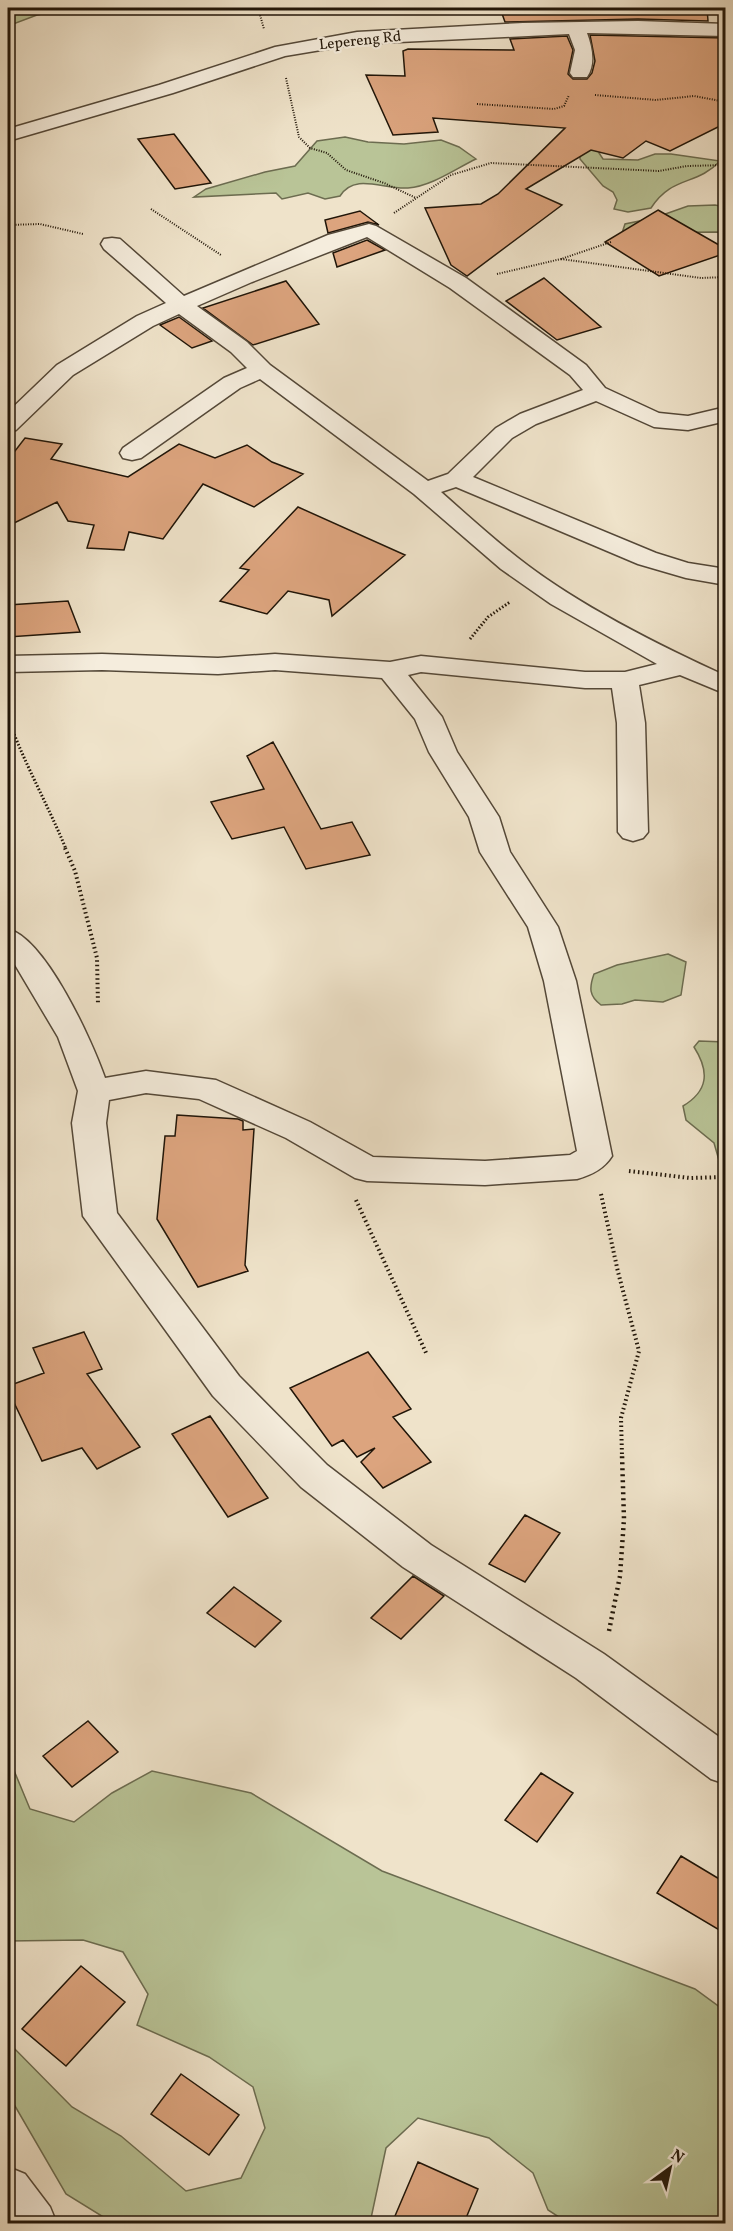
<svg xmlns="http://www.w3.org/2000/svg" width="733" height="2231" font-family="Vollkorn,serif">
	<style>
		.green { fill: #b9c497; stroke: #6c6c50; stroke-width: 1.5 }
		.building { fill: #dca47e; stroke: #201508; stroke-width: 1.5 }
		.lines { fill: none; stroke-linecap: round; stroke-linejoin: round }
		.minor-casing { stroke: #544838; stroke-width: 3 }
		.path-far3 { stroke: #201508; stroke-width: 2; stroke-dasharray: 1 1.5; stroke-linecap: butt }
		.path-far2 { stroke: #201508; stroke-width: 3; stroke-dasharray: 1.5 2; stroke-linecap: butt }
		.path-far1 { stroke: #201508; stroke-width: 4; stroke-dasharray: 1.5 3; stroke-linecap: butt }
		.path { stroke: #201508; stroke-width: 4.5; stroke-dasharray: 2 4; stroke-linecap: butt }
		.minor { fill: #f5eddd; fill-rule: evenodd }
		.labels { text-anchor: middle; stroke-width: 4.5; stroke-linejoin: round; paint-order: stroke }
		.far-street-label { font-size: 15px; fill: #201508; stroke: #f5eddd }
	</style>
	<rect width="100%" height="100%" fill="#efe3ca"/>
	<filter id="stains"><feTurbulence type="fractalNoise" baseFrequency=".00333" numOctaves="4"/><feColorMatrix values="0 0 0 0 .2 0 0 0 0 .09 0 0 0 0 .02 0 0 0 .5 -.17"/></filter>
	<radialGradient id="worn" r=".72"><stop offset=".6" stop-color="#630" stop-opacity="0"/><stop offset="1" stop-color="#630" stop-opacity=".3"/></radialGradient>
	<path class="green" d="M8 8H60L63 10 37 15 8 26Z
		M345 137 368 142 404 144 441 140 459 147 476 159C455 169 432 186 408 188 384 190 355 172 340 196L325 199 308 193 282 199 276 193 194 197 206 189 265 172 295 166 317 141Z
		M609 148 599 153 603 159 638 160 655 154H671L720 161C697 186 672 175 651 208L628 212 614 209 617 200 613 192 603 186 580 159V149Z
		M715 205 725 207V235L717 232 622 233 625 224 654 218 688 206Z
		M668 954 686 962 681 995 663 1002 635 1000 622 1004 601 1005C589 996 589 988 594 974L617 965Z
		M699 1041 725 1042V1181L714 1143 686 1120 683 1106C708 1091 710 1072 694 1047Z
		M8 1756 30 1809 74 1822 112 1793 152 1771 251 1793 382 1871 695 1989 725 2011V2223H568L548 2210 533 2173 489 2138 418 2118 386 2148 370 2223H113L66 2194 8 2094V2042L72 2107 121 2136 186 2191 241 2178 265 2128 253 2087 209 2057 137 2025 148 1994 123 1952 83 1940 8 1941Z"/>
	<path class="building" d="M500 8H707L708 21 638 19 505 22Z
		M590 35 726 38V123L670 151 646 141 623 158 591 150 526 189 562 205 467 276 451 265 425 208 481 204 498 194 565 128 433 118 438 132 393 135 366 75 405 76 403 51 408 49 514 50 510 39 567 36 573 50 568 74 573 79H587L592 73 595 61Z
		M174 134 211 183 175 189 138 139Z
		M658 210 726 249V253L659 276 605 242Z
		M360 211 379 225 368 222 328 233 325 220Z
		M367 240 385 250 337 267 333 253Z
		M544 278 601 327 557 340 506 301Z
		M286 281 319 324 253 345 203 308Z
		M179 317 212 341 192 348 160 325Z
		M25 438 62 444 51 459 128 477 179 444 215 458 247 445 272 462 303 474 254 507 203 484 163 539 129 532 124 550 87 548 94 525 68 521 57 502 8 526V460Z
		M298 507 405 555 332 616 329 600 288 591 267 614 220 601 249 570 240 568Z
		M68 601 80 632 8 637V605Z
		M273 742 321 829 352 822 370 855 306 869 284 827 232 839 211 802 264 789 247 756Z
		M177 1115 238 1119 243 1121V1130L254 1129 245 1265 248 1271 198 1287 157 1219 165 1136H175Z
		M84 1332 102 1369 87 1374 140 1447 97 1469 82 1448 42 1461 8 1390V1386L44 1373 33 1348Z
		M368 1352 411 1409 393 1417 431 1462 383 1488 361 1462 375 1448 357 1457 343 1440 332 1446 290 1388Z
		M210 1416 268 1498 228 1517 172 1434Z
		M525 1515 560 1533 525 1582 489 1564Z
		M413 1576 444 1596 401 1639 371 1618Z
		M234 1587 281 1621 255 1647 207 1613Z
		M88 1721 118 1752 72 1787 43 1756Z
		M541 1773 573 1793 537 1842 505 1820Z
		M681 1856 726 1883V1934L657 1893Z
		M81 1966 125 2002 66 2066 22 2029Z
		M181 2074 239 2115 209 2155 151 2114Z
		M418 2162 478 2189 464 2223H392Z"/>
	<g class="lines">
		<g class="minor-casing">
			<path id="minor" d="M638 21 726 24V36L587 33C592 47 596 64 587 77H573L570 73 575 50 569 34 357 44 285 56 173 93 8 141V129L159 85 275 47 357 32 523 23Z
				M369 224 376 226 466 278 586 365 605 388 659 413 688 416 726 407V421L688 430 654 427 596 401 536 424 512 438 473 477 656 553 688 563 726 569V585L686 578 638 564 456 487 441 492C466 514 491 537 518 558 576 604 658 645 726 676V694L680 675 639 685 645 723 648 832 643 838 633 841 623 838 618 832 617 723 612 688H585L421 672 408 675 442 717 457 752 499 817 510 852 558 927 576 981 612 1156C604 1169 591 1175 577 1179L485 1185 367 1181 355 1178 286 1138 199 1099 146 1093 109 1100 106 1123 117 1213 239 1376 327 1465 431 1545 604 1654 726 1742V1784L711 1779 576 1678 403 1567 301 1487 213 1396 83 1216 72 1123 78 1091 58 1037 14 963 8 956V929C46 939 92 1041 105 1078L146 1071 216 1080 310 1122 373 1157 485 1161 570 1155 577 1151 544 981 528 927 480 852 469 817 429 752 415 719 382 678 275 670 218 674 102 670 8 672V656L102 654 218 658 275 654 390 662 421 656 585 672H625L657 664 551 604 501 569 414 494 260 379 240 388 141 458 132 460 123 458 120 453 123 448 224 378 247 368 231 352 179 314 153 326 73 375 16 430 8 432V412L57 365 137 316 166 303 104 249 101 244 104 239 112 238 120 239 184 296 328 235ZM367 237 450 288 570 375 583 390 520 414 496 428 448 474 428 481 270 365 247 342 197 306 252 282Z
				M8 2167 25 2174 50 2207 57 2224H8Z"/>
		</g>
		<path class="path-far3" d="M258 8 264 29
			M286 78 299 137 310 148 327 153 346 170 384 183 416 198
			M595 95 656 100 694 96 726 102
			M477 104 554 109 564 106 569 95
			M151 209 221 255
			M394 213 451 175 491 163 659 171 687 166 726 165
			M8 225 40 224 83 234
			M561 259 701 278 726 277
			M497 274 561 259 611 242"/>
		<path class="path-far2" d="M470 639 488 617 510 602
			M8 718C24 763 48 805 66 849"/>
		<path class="path-far1" d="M65 848 75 871 97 958 98 1005
			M629 1171 690 1178 726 1177
			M601 1194 618 1272 639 1351 621 1418 622 1456
			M356 1200 427 1355"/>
		<path class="path" d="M609 1631 620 1576 624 1519 622 1455"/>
		<use href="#minor" class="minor"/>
	</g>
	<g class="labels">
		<g class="far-street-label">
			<text transform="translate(360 40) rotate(-6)" y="5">Lepereng Rd</text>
		</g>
	</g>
	<rect width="733" height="2231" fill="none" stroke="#efe3ca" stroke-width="30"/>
	<rect x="9" y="9" width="715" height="2213" fill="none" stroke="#201508" stroke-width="3"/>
	<rect x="15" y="15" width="703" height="2201" fill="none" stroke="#201508" stroke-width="1.5"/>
	<g transform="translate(670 2168) rotate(33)" stroke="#f5eddd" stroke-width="4.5" paint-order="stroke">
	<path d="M0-4.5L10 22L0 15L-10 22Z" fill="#201508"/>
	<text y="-9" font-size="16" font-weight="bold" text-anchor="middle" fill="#201508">N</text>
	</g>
	<rect width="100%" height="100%" filter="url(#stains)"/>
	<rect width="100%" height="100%" fill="url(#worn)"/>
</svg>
